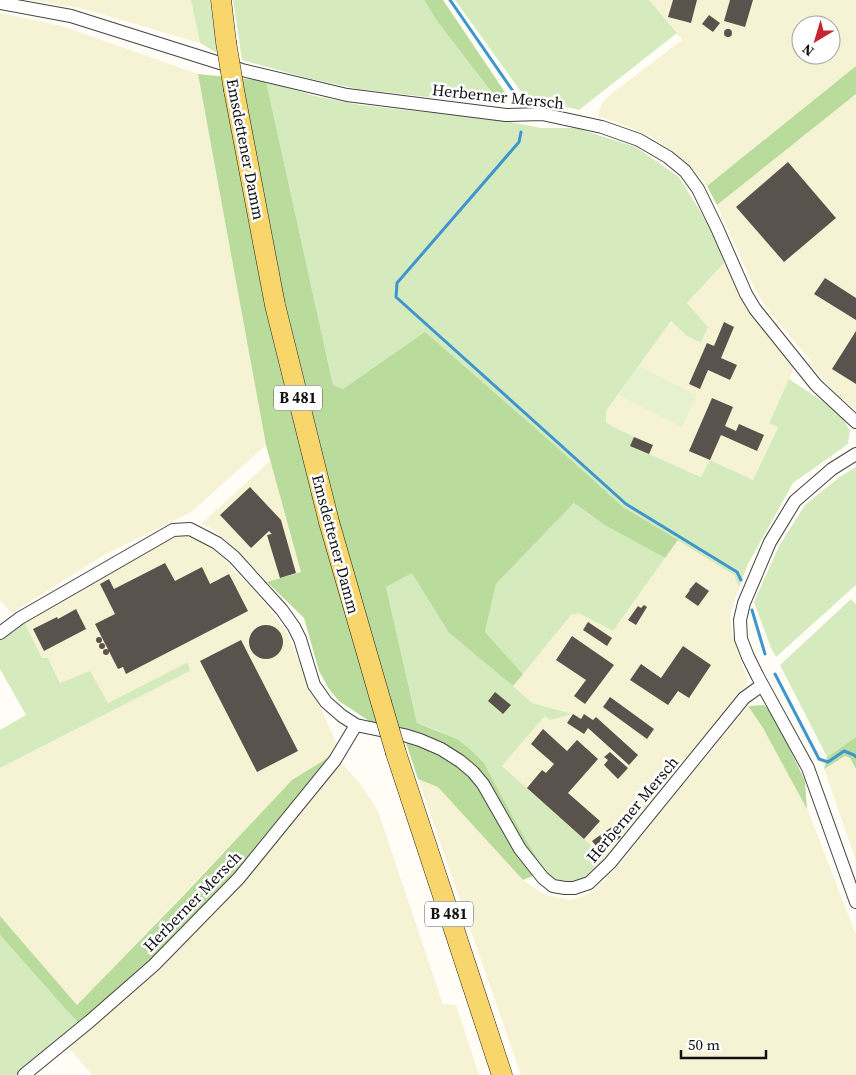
<svg xmlns="http://www.w3.org/2000/svg" width="856" height="1075" font-family="'Source Serif 4',serif">
	<style>
		.farmland { fill: #f6f3d4; fill-rule: evenodd }
		.green { fill: #d5ebbd }
		.forest { fill: #b9dc9c }
		.pitch { fill: #e6f2cf }
		.lines { fill: none; stroke-linecap: round; stroke-linejoin: round }
		.stream { stroke: #3f96cf; stroke-width: 3 }
		.building { fill: #5a524d }
		.street-casing { stroke: #444; stroke-width: 14 }
		.primary-casing { stroke: #222; stroke-width: 21 }
		.street { stroke: #fff; stroke-width: 12 }
		.primary { stroke: #f9d66b; stroke-width: 20 }
		.primary-bridge-casing { stroke: #222; stroke-width: 21; stroke-linecap: butt }
		.primary-bridge { stroke: #f9d66b; stroke-width: 20 }
		.labels { text-anchor: middle; stroke-width: 5; stroke-linejoin: round; paint-order: stroke }
		.shield { fill: #fff; stroke: #585858; stroke-width: 1 }
		.shield-label { font-size: 15px; font-weight: bold; fill: #111 }
		.street-label { font-size: 16px; fill: #111; stroke: #fff }
	</style>
	<rect width="100%" height="100%" fill="#fffdf5"/>
	<path class="farmland" d="M27 0H191L200 43 80 8Z
		M649 0H856V66L707 186 691 167 672 151 650 136 628 127 598 116 601 105 607 97 682 40ZM801 25H831V55H801Z
		M0 13 62 26 198 74 266 445 191 512 104 555 12 613 0 600Z
		M856 94V409L838 396 810 365 812 362 766 308 754 287 717 205Z
		M724 263 754 317 787 361 794 369 769 422 778 426 753 480 710 460 702 477 630 446 634 437 612 426 606 422V411L671 321 687 336 701 343 708 327 687 303Z
		M271 460 301 572 267 582 245 558 213 529 201 524Z
		M185 533 210 545 255 591 287 632 294 650 337 744 329 757 292 780 268 806 77 1005 0 916V768L190 671 188 662 108 703 61 684 48 658H42L24 622 167 540 177 535Z
		M678 540 734 575 739 588 730 615 732 633 748 682 605 858 502 766 545 716 572 714 532 703 513 686 571 615 578 612 613 631Z
		M748 706 763 728 807 808 856 935V1075H521L418 779 438 786 523 880 545 895 570 900 584 896 600 885 623 860 645 831Z
		M845 756 850 758 856 769V861L824 769Z
		M340 761 362 786 378 811 443 1004 456 1005 479 1075H92L67 1046 147 979 214 914 241 885Z"/>
	<path class="green" d="M191 0H210L217 53 200 43Z
		M233 0H424L437 21 497 99 462 101 358 89 307 78 242 60Z
		M455 0H649L677 33 579 110 524 96Z
		M266 81 315 96 360 105 506 121 541 128H576L636 147 679 177 713 232 724 263 687 303 708 327 701 343 687 336 671 321 606 411V422L612 426 634 437 631 446 701 477 710 460 753 480 778 427 769 423 789 379 840 413 850 431 848 444 793 483 748 564 739 588 734 575 623 507 568 457 425 333 343 389 333 385Z
		M856 467V585L776 657 771 648 754 602 779 546 805 505 841 476Z
		M574 503 606 526 665 558 613 631 579 613 571 615 523 674 485 632 496 584Z
		M412 572 449 633 513 686 532 703 573 714 550 720 545 716 502 766 605 858 587 877 571 883 556 882 545 871 519 828 484 763 469 748 457 739 436 730 417 723 386 587Z
		M851 599 856 604V737L827 757 780 665Z
		M24 622 42 658H48L60 683 90 671 108 703 188 662 190 671 0 768V730L26 715 0 669V640Z
		M0 935 69 1013 80 1024 16 1075H0Z"/>
	<path class="forest" d="M424 0H443L509 98 497 99 437 21Z
		M856 66V94L717 205 707 186Z
		M198 74 266 81 333 385 343 389 425 332 568 457 623 507 678 540 665 558 606 526 574 503 496 584 485 632 523 674 513 686 449 633 412 573 386 587 417 723 457 739 469 748 484 763 519 828 545 871 523 880 438 787 418 779 402 731 375 725 339 701 329 689 319 671 304 618 267 582 301 572 266 445Z
		M764 705 772 712 805 781 807 809 763 728 748 706Z
		M856 737V769L850 758 845 756 824 769 827 757Z
		M329 757 238 873 153 960 80 1024 69 1013 0 935V916L77 1005 183 896 292 780Z"/>
	<path class="pitch" d="M639 366 696 395 682 427 619 395Z"/>
	<g class="lines">
		<path class="stream" d="M450 0 515 94
			M521 132 519 142 397 283 396 297 626 504 737 572 741 580
			M752 610 765 654
			M775 674 819 759 828 762 844 751 854 755 856 757"/>
	</g>
	<path class="building" d="M673 0H697L691 23 668 17Z
		M730 0H753L745 27 724 21Z
		M709 15 720 23 713 32 702 24Z
		M724 33a4 4 0 1 1 8 0a4 4 0 1 1-8 0Z
		M788 162 836 218 784 262 736 207Z
		M825 278 856 298V320L814 294Z
		M724 322 734 327 721 358 737 365 730 380 708 370 700 389 689 384 707 343 714 346Z
		M856 331V384L832 369Z
		M712 398 733 407 725 426 736 431 739 424 764 435 757 451 721 435 710 460 689 451Z
		M634 437 653 445 649 454 630 446Z
		M250 487 281 520 296 573 280 578 267 535 272 534 269 531 251 548 220 515Z
		M165 563 175 581 202 567 210 584 229 574 248 611 126 674 123 667 118 669 95 624 115 614 100 584 109 579 114 589Z
		M696 582 709 591 698 606 685 597 690 590H689Z
		M644 605 647 607 636 625 628 620 638 606 641 608Z
		M76 609 86 629 44 651 33 629 57 617 58 619Z
		M588 622 612 638 607 646 583 630Z
		M249 642a17 17 0 1 1 34 0a17 17 0 1 1-34 0Z
		M572 636 614 665 585 704 574 696 586 680 556 660Z
		M96 640a3 3 0 1 1 6 0a3 3 0 1 1-6 0Z
		M241 640 298 751 257 772 200 661Z
		M99 646a3 3 0 1 1 6 0a3 3 0 1 1-6 0Z
		M683 646 711 665 689 698 678 691 668 705 630 680 641 664 661 678Z
		M103 652a3 3 0 1 1 6 0a3 3 0 1 1-6 0Z
		M495 692 511 705 503 714 488 701Z
		M610 697 654 729 647 739 603 707Z
		M573 714 581 719 584 714 593 720 596 717 638 755 629 765 588 728 584 734 567 723Z
		M543 729 567 751 577 740 598 759 568 793 600 821 584 839 527 788 542 770 546 773 554 764 531 744Z
		M610 752 628 768 618 779 604 765 608 760 604 757Z
		M613 826 621 837 601 852 592 841Z"/>
	<g class="lines">
		<g class="street-casing">
			<path id="street" d="M0 3 71 16 242 70 347 95 506 115 542 114 602 127 639 140 668 157 685 171 698 189 717 228 746 294 755 309 816 385 856 422
				M856 454 832 469 795 501 770 542 744 603 740 620 741 639 748 657 758 677 808 768 856 902
				M0 633 20 618 173 530 190 529 217 543 234 557 282 610 294 627 300 639 314 685 326 702 342 716 356 725 404 735 420 740 441 749 460 761 473 772 483 784 520 849 543 878 553 886 565 888H574L589 883 610 863 744 698 762 685
				M24 1075 90 1021 154 965 239 878 335 760 356 725"/>
		</g>
		<g class="primary-casing">
			<path id="primary" d="M221 0 226 42
				M234 90 275 305 329 522 381 702
				M396 753 502 1075"/>
		</g>
		<use href="#street" class="street"/>
		<use href="#primary" class="primary"/>
		<g class="primary-bridge-casing">
			<path id="primary-bridge" d="M226 42 234 90
				M381 702 396 753"/>
		</g>
		<use href="#primary-bridge" class="primary-bridge"/>
	</g>
	<g class="labels">
		<g class="shield">
			<rect x="274" y="385.5" width="48" height="25" rx="4"/>
			<rect x="425" y="901.5" width="48" height="25" rx="4"/>
		</g>
		<g class="shield-label">
			<text x="298" y="403">B 481</text>
			<text x="449" y="919">B 481</text>
		</g>
		<g class="street-label">
			<text transform="translate(498 96) rotate(6)" y="6">Herberner Mersch</text>
			<text transform="translate(246 149) rotate(79)" y="6">Emsdettener Damm</text>
			<text transform="translate(336 544) rotate(75)" y="6">Emsdettener Damm</text>
			<text transform="translate(632 809) rotate(-50)" y="6">Herberner Mersch</text>
			<text transform="translate(192 901) rotate(-46)" y="6">Herberner Mersch</text>
		</g>
	</g>
	<g transform="translate(816 40) rotate(218)"><circle r="24" fill="#ffffff" stroke="#a0a0a0"/>
	<path d="M0-4L9 19L0 12L-9 19Z" fill="#c4262e"/>
	<text y="-8" font-size="14" font-weight="bold" text-anchor="middle" fill="#111111">N</text>
	</g>
	<path d="M681 1050v8h85v-8" fill="none" stroke="#111111" stroke-width="2.5"/>
	<text x="688" y="1050" font-size="15" fill="#111111" stroke="#ffffff" stroke-width="4" paint-order="stroke">50 m</text>
</svg>
